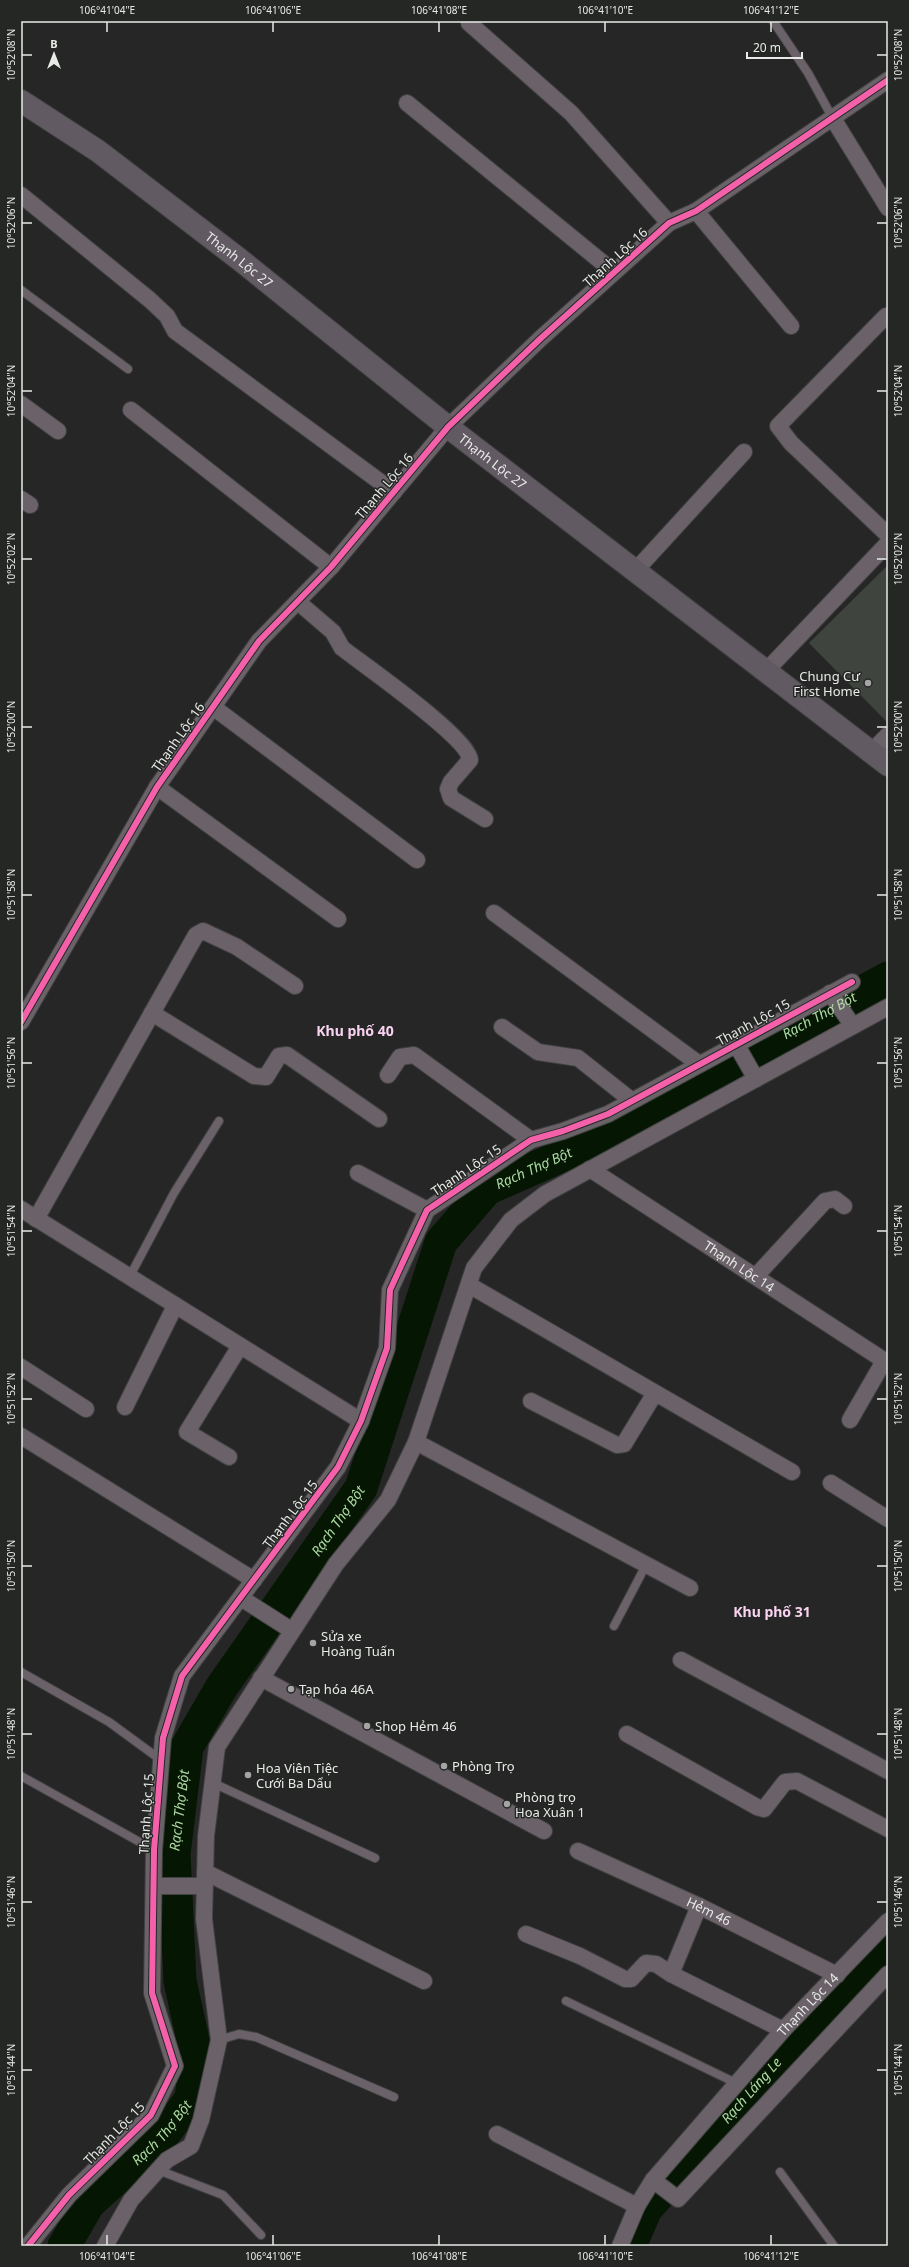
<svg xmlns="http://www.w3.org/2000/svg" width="909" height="2267" font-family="'Noto Sans',sans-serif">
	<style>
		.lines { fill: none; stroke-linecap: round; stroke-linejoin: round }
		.river { stroke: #051703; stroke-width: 33 }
		.building { fill: #40443f }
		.lane-casing { stroke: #414141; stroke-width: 10 }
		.street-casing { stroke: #414141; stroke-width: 18 }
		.secondary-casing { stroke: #414141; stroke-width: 24 }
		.lane { stroke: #6a6268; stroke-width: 8 }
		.street { stroke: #6a6268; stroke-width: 16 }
		.secondary { stroke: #625a62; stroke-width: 22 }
		.cycleway-casing { stroke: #252725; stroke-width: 8 }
		.cycleway { stroke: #f560ab; stroke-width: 6 }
		.ticks { fill: none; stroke: #e8eae8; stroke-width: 1.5 }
		.poi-dot { fill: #a4a5a4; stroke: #252725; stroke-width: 1.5 }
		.labels { text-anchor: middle; stroke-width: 3; stroke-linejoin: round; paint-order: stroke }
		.street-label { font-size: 13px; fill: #e8eae8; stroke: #252725 }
		.poi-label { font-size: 13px; fill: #e8eae8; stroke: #252725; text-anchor: start }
		.water-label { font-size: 14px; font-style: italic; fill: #add9a3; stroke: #252725 }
		.neighbourhood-label { font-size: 14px; font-weight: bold; fill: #f9d2f1; stroke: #252725 }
		.neatline { fill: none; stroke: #e8eae8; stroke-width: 1.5 }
		.ticks-label { font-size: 10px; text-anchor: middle; fill: #e8eae8 }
	</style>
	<rect width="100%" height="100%" fill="#262626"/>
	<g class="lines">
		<g class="river">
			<path id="s1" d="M64 2246 89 2203 160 2139 191 2099 196 2054 180 1981 174 1854 187 1747 221 1688 361 1488 441 1242 487 1189 566 1154 888 978"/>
			<path id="s2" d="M630 2246 646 2209 804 2031 888 1945"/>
		</g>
	</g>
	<path class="building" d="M888 565V723L809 643Z"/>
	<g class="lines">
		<g class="lane-casing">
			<path id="lane" d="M773 21 808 73 832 117
				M21 290 128 369
				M130 1276 174 1193 219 1121
				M614 1626 646 1565
				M21 1672 109 1722 161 1760
				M21 1776 154 1850
				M213 1783 375 1858
				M566 2001 736 2083
				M219 2040 239 2034 256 2037 394 2097
				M158 2170 223 2195 261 2235
				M780 2172 834 2246"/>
		</g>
		<g class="street-casing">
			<g id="street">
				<path d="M469 23 571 113 669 223"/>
				<path d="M407 103 614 272"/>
				<path d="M832 117 888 208"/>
				<path d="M21 195 150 300 167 316 175 331 394 492"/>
				<path d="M696 211 791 326"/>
				<path d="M886 316 778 426 791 443 888 535"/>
				<path d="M21 404 58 431"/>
				<path d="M131 410 331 567"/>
				<path d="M21 499 30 505"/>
				<path d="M635 571 744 452"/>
				<path d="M298 602 333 632 342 648C364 665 469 738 470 760L451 782 448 789 451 798 485 819"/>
				<path d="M766 671 888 543"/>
				<path d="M213 707 417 860"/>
				<path d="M871 752 888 735"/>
				<path d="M157 787 338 919"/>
				<path d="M494 913 699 1064"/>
				<path d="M830 993 853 1026"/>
				<path d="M152 1013 196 935 203 931 237 947 295 986"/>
				<path d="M21 1022 157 787 259 641 331 567 448 427 540 339 669 223 696 211 888 80"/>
				<path d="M502 1027 538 1052 578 1058 631 1100"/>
				<path d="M736 1044 756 1079"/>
				<path d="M388 1075 400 1057 414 1055 531 1140"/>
				<path id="s3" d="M590 1169 888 1363"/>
				<path d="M358 1173 427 1210"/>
				<path d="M21 1209 361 1421"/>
				<path d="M36 1219 152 1013 254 1076 266 1077 279 1056 287 1055 379 1119"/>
				<path d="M756 1276 825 1201 835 1199 844 1206"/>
				<path d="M469 1285 792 1472"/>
				<path d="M21 1367 86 1409"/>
				<path d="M531 1401 617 1445 624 1444 655 1393"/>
				<path d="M125 1407 175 1306"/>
				<path d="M850 1420 884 1361"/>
				<path d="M21 1436 254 1580"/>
				<path d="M416 1442 690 1588"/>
				<path d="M229 1457 187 1432 240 1346"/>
				<path d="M831 1483 888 1519"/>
				<path d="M241 1598 291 1630"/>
				<path d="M681 1660 888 1771"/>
				<path d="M261 1678 544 1831"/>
				<path d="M627 1734 757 1807 764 1809 785 1782 797 1781 888 1829"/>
				<path id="s4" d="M578 1851 699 1906 837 1975"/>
				<path d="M205 1872 424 1981"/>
				<path d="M154 1886H205"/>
				<path d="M699 1906 671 1974 783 2030"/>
				<path d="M526 1934 580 1956 625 1979H631L646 1963 656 1964 671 1974"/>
				<path d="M497 2134 637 2206"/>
				<path d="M653 2180 678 2199 888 1974"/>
				<path d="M28 2246 69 2195 151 2115 175 2066 152 1993 154 1850 163 1738 182 1676 338 1467 361 1421 387 1348 390 1290 427 1210 531 1140 563 1131 608 1114 852 982"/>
				<path d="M105 2246 131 2200 167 2160 191 2146 201 2120 219 2040 204 1919 206 1836 217 1747 336 1564 388 1500 416 1442 474 1268 511 1220 545 1194 888 1007"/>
				<path id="s5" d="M620 2246 637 2206 653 2180 783 2030 888 1921"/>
			</g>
		</g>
		<g class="secondary-casing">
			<g id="secondary">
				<path id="s6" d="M21 101 98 151 239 259 448 427 888 765"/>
			</g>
		</g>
		<use href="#lane" class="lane"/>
		<use href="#street" class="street"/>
		<use href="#secondary" class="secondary"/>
		<g class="cycleway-casing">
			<path id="cycleway" d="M21 1022 157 787 259 641 331 567 448 427 540 339 669 223 696 211 888 80
				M28 2246 69 2195 151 2115 175 2066 152 1993 154 1850 163 1738 182 1676 338 1467 361 1421 387 1348 390 1290 427 1210 531 1140 563 1131 608 1114 852 982"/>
		</g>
		<use href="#cycleway" class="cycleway"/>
	</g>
	<path class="ticks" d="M107 22V32M273 22V32M439 22V32M605 22V32M771 22V32M22 55H32M877 55H887M22 223H32M877 223H887M22 391H32M877 391H887M22 559H32M877 559H887M22 727H32M877 727H887M22 895H32M877 895H887M22 1063H32M877 1063H887M22 1231H32M877 1231H887M22 1399H32M877 1399H887M22 1566H32M877 1566H887M22 1734H32M877 1734H887M22 1902H32M877 1902H887M22 2070H32M877 2070H887M107 2235V2245M273 2235V2245M439 2235V2245M605 2235V2245M771 2235V2245"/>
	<g class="poi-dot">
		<circle cx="868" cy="683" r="4"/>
		<circle cx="313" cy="1643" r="4"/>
		<circle cx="291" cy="1689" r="4"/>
		<circle cx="367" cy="1726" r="4"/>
		<circle cx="444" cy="1766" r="4"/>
		<circle cx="248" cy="1775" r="4"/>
		<circle cx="507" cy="1804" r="4"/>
	</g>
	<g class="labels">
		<g class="street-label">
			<text transform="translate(615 257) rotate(-42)" y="5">Thạnh Lộc 16</text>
			<text dy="5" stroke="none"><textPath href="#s6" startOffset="270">Thạnh Lộc 27</textPath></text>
			<text dy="5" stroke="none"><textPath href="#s6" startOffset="594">Thạnh Lộc 27</textPath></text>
			<text transform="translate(384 486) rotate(-50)" y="5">Thạnh Lộc 16</text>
			<text transform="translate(178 737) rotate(-55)" y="5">Thạnh Lộc 16</text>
			<text transform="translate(753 1022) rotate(-29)" y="5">Thạnh Lộc 15</text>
			<text transform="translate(466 1170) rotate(-34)" y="5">Thạnh Lộc 15</text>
			<text dy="5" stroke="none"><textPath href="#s3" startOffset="178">Thạnh Lộc 14</textPath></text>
			<text transform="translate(290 1514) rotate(-53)" y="5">Thạnh Lộc 15</text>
			<text transform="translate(146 1814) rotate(-86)" y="5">Thạnh Lộc 15</text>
			<text dy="5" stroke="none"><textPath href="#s4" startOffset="144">Hẻm 46</textPath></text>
			<text dy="5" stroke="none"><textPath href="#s5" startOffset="308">Thạnh Lộc 14</textPath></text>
			<text transform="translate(114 2133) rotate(-46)" y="5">Thạnh Lộc 15</text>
		</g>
		<g class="poi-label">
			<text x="860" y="681" text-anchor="end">Chung Cư<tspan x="860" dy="15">First Home</tspan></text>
			<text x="321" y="1641">Sửa xe<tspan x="321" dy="15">Hoàng Tuấn</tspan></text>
			<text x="299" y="1694">Tạp hóa 46A</text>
			<text x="375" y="1731">Shop Hẻm 46</text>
			<text x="452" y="1771">Phòng Trọ</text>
			<text x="256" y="1773">Hoa Viên Tiệc<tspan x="256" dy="15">Cưới Ba Dẩu</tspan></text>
			<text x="515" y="1802">Phòng trọ<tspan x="515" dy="15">Hoa Xuân 1</tspan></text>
		</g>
		<g class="water-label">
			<text dy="5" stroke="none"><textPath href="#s1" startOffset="1567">Rạch Thợ Bột</textPath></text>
			<text dy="5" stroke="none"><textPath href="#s1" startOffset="1243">Rạch Thợ Bột</textPath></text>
			<text dy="5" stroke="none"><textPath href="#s1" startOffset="823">Rạch Thợ Bột</textPath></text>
			<text dy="5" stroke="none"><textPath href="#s1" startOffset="487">Rạch Thợ Bột</textPath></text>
			<text dy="5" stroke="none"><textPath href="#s2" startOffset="199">Rạch Láng Le</textPath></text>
			<text dy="5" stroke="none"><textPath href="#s1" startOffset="151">Rạch Thợ Bột</textPath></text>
		</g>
		<g class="neighbourhood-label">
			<text x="355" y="1036">Khu phố 40</text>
			<text x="772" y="1617">Khu phố 31</text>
		</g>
	</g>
	<rect width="909" height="2267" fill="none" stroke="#252725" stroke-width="44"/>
	<g transform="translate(54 54)" stroke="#252725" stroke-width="3" paint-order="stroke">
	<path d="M0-3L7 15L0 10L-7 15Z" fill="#e8eae8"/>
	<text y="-6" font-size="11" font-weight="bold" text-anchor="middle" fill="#e8eae8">B</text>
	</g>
	<path d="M747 52v6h55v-6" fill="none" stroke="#e8eae8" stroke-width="2"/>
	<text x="753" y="52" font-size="12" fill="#e8eae8" stroke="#252725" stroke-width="3" paint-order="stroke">20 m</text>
	<rect x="22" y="22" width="865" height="2223" class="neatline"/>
	<g class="ticks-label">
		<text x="107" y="14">106°41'04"E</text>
		<text x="273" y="14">106°41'06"E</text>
		<text x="439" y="14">106°41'08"E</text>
		<text x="605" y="14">106°41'10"E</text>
		<text x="771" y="14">106°41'12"E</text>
		<text transform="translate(11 55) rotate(-90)" y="4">10°52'08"N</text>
		<text transform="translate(898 55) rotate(-90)" y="4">10°52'08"N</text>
		<text transform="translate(11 223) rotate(-90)" y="4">10°52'06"N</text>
		<text transform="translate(898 223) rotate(-90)" y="4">10°52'06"N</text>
		<text transform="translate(11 391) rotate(-90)" y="4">10°52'04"N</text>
		<text transform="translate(898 391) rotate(-90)" y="4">10°52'04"N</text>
		<text transform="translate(11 559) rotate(-90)" y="4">10°52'02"N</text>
		<text transform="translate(898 559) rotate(-90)" y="4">10°52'02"N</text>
		<text transform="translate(11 727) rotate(-90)" y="4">10°52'00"N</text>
		<text transform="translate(898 727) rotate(-90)" y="4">10°52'00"N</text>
		<text transform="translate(11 895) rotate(-90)" y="4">10°51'58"N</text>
		<text transform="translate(898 895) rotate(-90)" y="4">10°51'58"N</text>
		<text transform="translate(11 1063) rotate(-90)" y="4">10°51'56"N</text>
		<text transform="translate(898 1063) rotate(-90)" y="4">10°51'56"N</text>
		<text transform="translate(11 1231) rotate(-90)" y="4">10°51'54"N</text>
		<text transform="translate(898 1231) rotate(-90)" y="4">10°51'54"N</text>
		<text transform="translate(11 1399) rotate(-90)" y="4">10°51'52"N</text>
		<text transform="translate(898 1399) rotate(-90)" y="4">10°51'52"N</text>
		<text transform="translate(11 1566) rotate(-90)" y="4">10°51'50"N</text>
		<text transform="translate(898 1566) rotate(-90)" y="4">10°51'50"N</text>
		<text transform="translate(11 1734) rotate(-90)" y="4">10°51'48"N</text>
		<text transform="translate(898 1734) rotate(-90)" y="4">10°51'48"N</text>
		<text transform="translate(11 1902) rotate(-90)" y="4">10°51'46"N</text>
		<text transform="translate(898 1902) rotate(-90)" y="4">10°51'46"N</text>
		<text transform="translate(11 2070) rotate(-90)" y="4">10°51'44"N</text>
		<text transform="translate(898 2070) rotate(-90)" y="4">10°51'44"N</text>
		<text x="107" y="2260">106°41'04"E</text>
		<text x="273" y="2260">106°41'06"E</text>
		<text x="439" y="2260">106°41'08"E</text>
		<text x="605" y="2260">106°41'10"E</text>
		<text x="771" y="2260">106°41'12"E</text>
	</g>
</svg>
